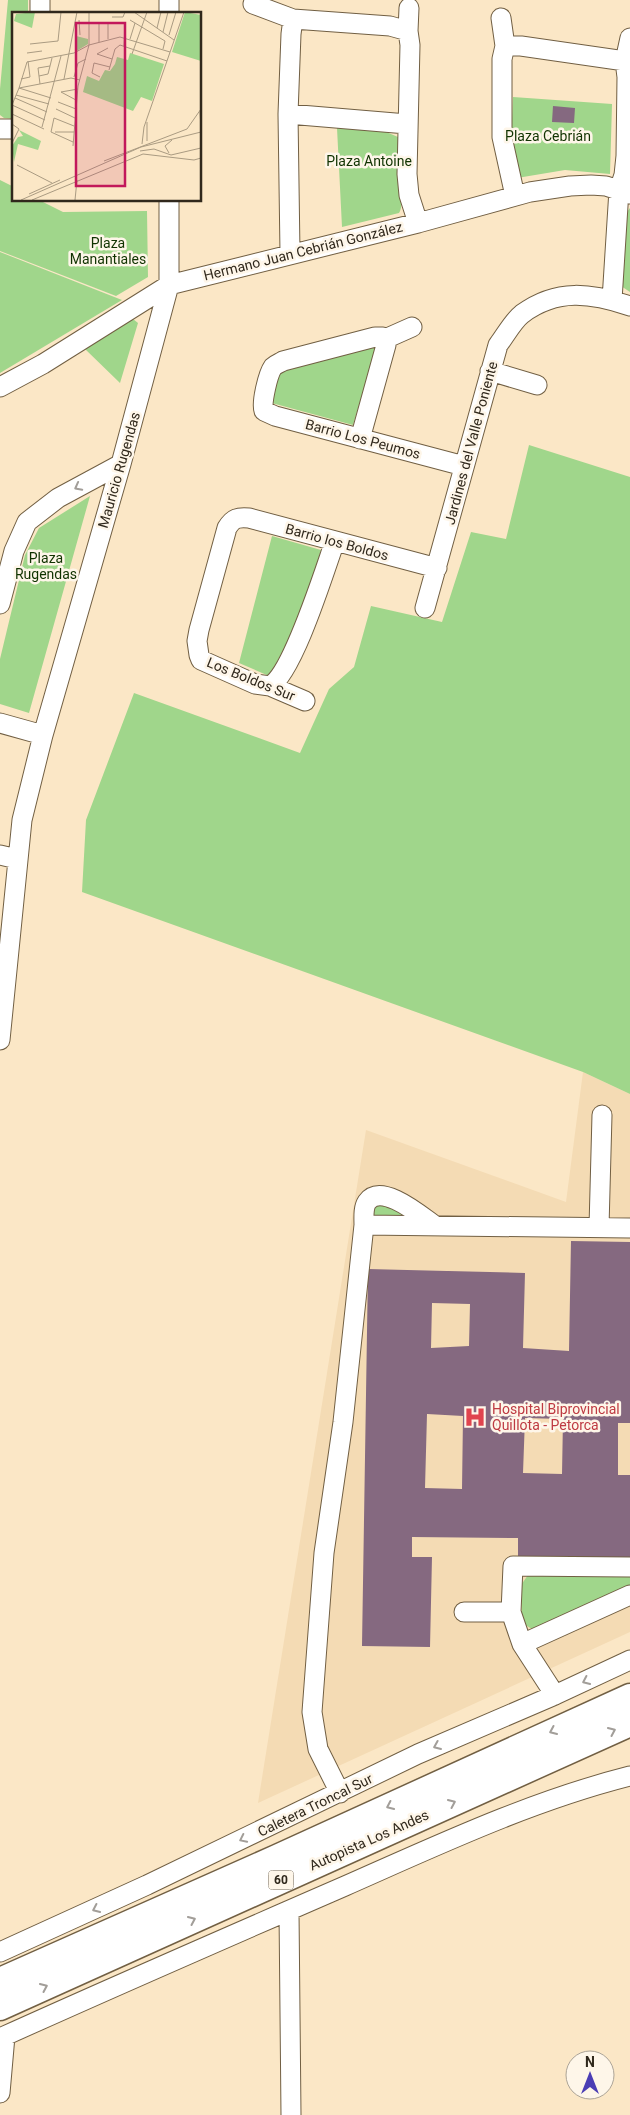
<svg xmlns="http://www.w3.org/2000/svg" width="630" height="2115" font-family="Roboto,sans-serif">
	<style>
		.built { fill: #f4dbb4 }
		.green { fill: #a0d68b }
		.building { fill: #856980; fill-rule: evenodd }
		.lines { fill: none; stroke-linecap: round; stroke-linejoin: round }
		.minor-casing { stroke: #715f43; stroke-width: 21 }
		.highway-casing { stroke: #715f43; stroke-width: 29 }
		.minor { stroke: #fff; stroke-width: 19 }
		.highway { stroke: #fff; stroke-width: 26 }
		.oneway { stroke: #a29e99 }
		.labels { text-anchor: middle; stroke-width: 5; stroke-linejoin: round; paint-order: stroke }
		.shield { fill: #fef6e9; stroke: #6e665a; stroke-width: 1 }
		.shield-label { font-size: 12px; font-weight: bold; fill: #30281c }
		.park-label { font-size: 14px; fill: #103300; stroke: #fef6e9 }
		.street-label { font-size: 14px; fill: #30281c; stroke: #fef6e9 }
		.health-label { font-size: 14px; fill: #be3a42; stroke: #fef6e9; text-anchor: start }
		.inset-road { fill: none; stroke: #aa9b82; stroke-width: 1 }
		.view { fill: #c2185b; fill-opacity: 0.15; stroke: #c2185b; stroke-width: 2.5 }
		.inset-edge { fill: none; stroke: #30281c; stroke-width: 2.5 }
	</style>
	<rect width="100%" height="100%" fill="#fbe7c6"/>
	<path class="built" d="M583 1072 630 1094V1632L258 1803 366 1130 566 1202Z"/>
	<path class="green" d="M8 0H28V14H14V119L4 118 0 115V89Z
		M513 97 612 104 610 174 565 170 517 178 511 141Z
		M337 128 379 129 398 137C404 150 398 163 398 177 397 189 405 203 399 213L342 227Z
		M0 180 14 187V200H39L63 212 147 211 148 277 116 296 0 251Z
		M630 208V292L621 286 624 216Z
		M0 252 122 300 0 373Z
		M133 319 138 323 120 383 85 349Z
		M377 345 353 425 268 402 278 368Z
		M529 445 630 477V1094L583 1072 82 892 86 820 134 693 300 753 329 689 354 667 371 606 442 622 471 532 506 539Z
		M90 496 29 713 0 704V659L25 555 39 528Z
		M272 536 321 550 300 620 269 676 239 663Z
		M378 1199 415 1217 374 1218 371 1213Z
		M528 1575H630V1587L532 1629 522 1623 521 1585Z"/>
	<path class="building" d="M553 106 575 108 574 123 552 122Z
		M571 1241 630 1242V1423H618V1475H630V1564L518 1562V1538L412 1537V1557H432L430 1647 362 1646 368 1269 525 1273 523 1348 569 1351ZM432 1303 470 1304 469 1346 431 1348ZM427 1414 463 1416 462 1489 425 1488ZM525 1418 563 1419 562 1474 523 1473Z"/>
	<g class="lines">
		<g class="minor-casing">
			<path id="minor" d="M40 0V14
				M169 0V14
				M253 4 293 19 390 26 408 31
				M409 8 408 31 410 45 407 174 409 195 418 223
				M501 18 505 46 502 59V137L515 196
				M505 46H521L625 61
				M288 114 407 124
				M0 129H14
				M290 253 288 114 291 34 293 19
				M612 300 619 190 624 175 626 156 627 77 625 61 630 38
				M385 339 383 337H375L283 361C280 363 276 364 273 367 268 374 261 403 264 411L275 416 464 466
				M385 339 412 327
				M490 371 537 385
				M0 387 43 364 169 285 418 223 530 192 570 186 591 185 606 186 630 194
				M360 439 386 345 385 339
				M0 604 14 551 27 522 58 498 121 464
				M425 608 498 345C505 336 513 321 522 314 557 288 591 293 630 306
				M270 686C293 673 325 569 335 541
				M305 701 270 686 255 684 201 660 199 655 197 641 199 630 227 528C233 518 238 517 249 518L437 568
				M0 723 43 735
				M0 855 17 859
				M0 1040 22 820 43 735 121 464 169 285V200
				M364 1225C364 1218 363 1208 367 1202 381 1182 420 1215 434 1225
				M599 1227 602 1115
				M464 1612H511
				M522 1644 630 1595
				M555 1695 522 1644 511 1612 513 1566 630 1567
				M340 1793 318 1749 312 1712 324 1553 343 1422 364 1225 630 1228
				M289 1911 291 2115
				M0 1952 147 1885 418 1754 555 1695 630 1660
				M0 2038C115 1986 230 1936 345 1886 438 1845 531 1801 630 1776
				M0 2093 5 2036"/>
		</g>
		<g class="highway-casing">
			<path id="highway" d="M0 1981 277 1858 630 1697
				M0 2007 630 1723"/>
		</g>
		<use href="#minor" class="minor"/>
		<use href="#highway" class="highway"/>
	</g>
	<defs><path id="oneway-chevron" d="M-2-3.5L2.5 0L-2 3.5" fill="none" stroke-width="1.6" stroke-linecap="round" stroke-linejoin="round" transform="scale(1.25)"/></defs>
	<g class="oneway">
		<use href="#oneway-chevron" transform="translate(78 487) rotate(152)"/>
		<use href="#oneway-chevron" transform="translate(586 1681) rotate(155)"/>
		<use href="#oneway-chevron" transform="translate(553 1731) rotate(156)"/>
		<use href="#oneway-chevron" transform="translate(612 1731) rotate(-24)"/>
		<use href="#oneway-chevron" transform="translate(437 1746) rotate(157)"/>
		<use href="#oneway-chevron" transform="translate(452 1803) rotate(-24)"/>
		<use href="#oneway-chevron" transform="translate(390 1806) rotate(155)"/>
		<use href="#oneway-chevron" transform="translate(243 1839) rotate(154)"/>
		<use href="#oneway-chevron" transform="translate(96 1909) rotate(155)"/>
		<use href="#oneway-chevron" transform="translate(192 1920) rotate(-24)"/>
		<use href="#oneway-chevron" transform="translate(44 1987) rotate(-24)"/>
	</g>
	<defs>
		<g id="hospital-bare" transform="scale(1.725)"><path d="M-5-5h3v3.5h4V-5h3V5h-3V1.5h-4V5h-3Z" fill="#e0444e" stroke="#fef6e9" stroke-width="2.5" paint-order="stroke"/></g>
	</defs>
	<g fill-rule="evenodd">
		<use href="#hospital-bare" x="475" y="1417"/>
	</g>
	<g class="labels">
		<rect class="shield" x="268.5" y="1870.5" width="25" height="19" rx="4"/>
		<g class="shield-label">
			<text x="281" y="1884">60</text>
		</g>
		<g class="park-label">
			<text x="548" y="141">Plaza Cebrián</text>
			<text x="369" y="166">Plaza Antoine</text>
			<text x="108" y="248">Plaza<tspan x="108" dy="16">Manantiales</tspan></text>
			<text x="46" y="563">Plaza<tspan x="46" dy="16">Rugendas</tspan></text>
		</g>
		<g class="street-label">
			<text transform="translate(303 251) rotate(-14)" y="5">Hermano Juan Cebrián González</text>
			<text transform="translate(363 439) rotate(15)" y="5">Barrio Los Peumos</text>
			<text transform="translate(471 443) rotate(-75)" y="5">Jardines del Valle Poniente</text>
			<text transform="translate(119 470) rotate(-74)" y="5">Mauricio Rugendas</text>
			<text transform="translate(337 542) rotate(15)" y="5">Barrio los Boldos</text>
			<text transform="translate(251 679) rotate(22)" y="5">Los Boldos Sur</text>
			<text transform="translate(315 1805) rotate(-26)" y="5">Caletera Troncal Sur</text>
			<text transform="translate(369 1840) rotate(-24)" y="5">Autopista Los Andes</text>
		</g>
		<g class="health-label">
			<text x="492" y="1414">Hospital Biprovincial<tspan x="492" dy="16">Quillota - Petorca</tspan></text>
		</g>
	</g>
	<g transform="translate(12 12)">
		<rect width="189" height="189" fill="#fbe7c6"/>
		<path d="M23 0 20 16 2 9 4 2ZM173 0 189 3V49L160 40ZM64 24 76 27V32L63 40ZM118 41 152 52 140 89 129 85 121 99 71 80 75 64 87 69 93 58 98 59 103 52 105 45 116 48ZM7 118 29 129 26 138 6 132 2 150 0 134 6 125 11 124Z" fill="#a0d68b"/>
		<path class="inset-road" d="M122 0 162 28M100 5H111L113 0M67 8 68 23M118 8 153 29 151 37M96 11V27M145 16 149 0M151 20 156 0M157 23 164 0M118 27 123 11M87 30V12M18 32 46 29 49 0M112 34 113 13M96 36 85 42 100 47M15 41 30 39M120 42 135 0M97 58 103 37 108 33 155 49M27 64 36 62 40 46M62 65 66 51 74 47M88 65 80 61 82 51 98 55M9 67 18 65 16 49M52 67 65 0M28 72 26 56 38 54M4 83 37 92M3 86 35 100M39 86 7 76 15 50 62 41 77 33 108 25 158 40M64 88 49 80 66 77M46 90 64 97M0 93 7 76 59 66 68 68M0 93 33 108M44 97 63 106M188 100 189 115M0 102 32 117M135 110V129M0 112 7 117 0 131M30 115 49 44M175 117 189 97M39 120 42 106 62 114M39 120 61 130M43 120H62M130 132 132 115 172 0M61 134 66 74 77 33V0M128 139 142 137 159 143 189 136M157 141 153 134 160 128M92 149 175 117M5 153 40 171M17 182 48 168M9 188 129 135 189 120M20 188 131 142 182 148 189 146M63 188 65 168"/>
		<path class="view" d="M64 11H113V174H64Z"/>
		<rect width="189" height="189" class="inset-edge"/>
	</g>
	<g transform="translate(590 2075)"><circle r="24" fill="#fef6e9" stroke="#aca497"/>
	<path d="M0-4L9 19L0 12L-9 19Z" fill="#4b3db4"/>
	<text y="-8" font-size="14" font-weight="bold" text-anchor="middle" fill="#30281c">N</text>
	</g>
</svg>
